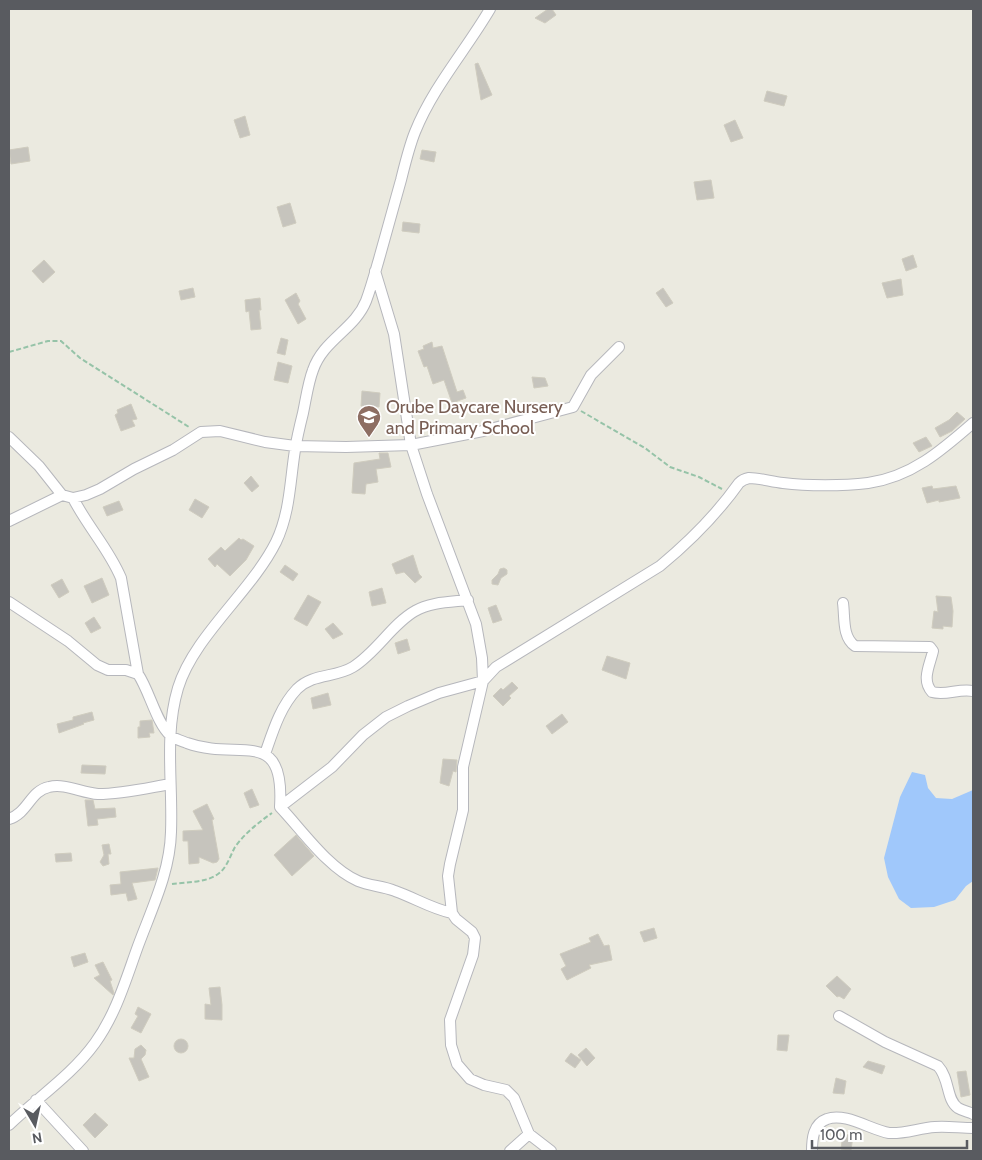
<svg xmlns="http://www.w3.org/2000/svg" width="982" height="1160" font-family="Cabin,sans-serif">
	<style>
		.water { fill: #a0c8fb }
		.building { fill: #c6c4bd; stroke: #cfccbf }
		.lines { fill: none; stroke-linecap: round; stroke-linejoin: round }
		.minor-casing { stroke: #b6b7bc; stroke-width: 12 }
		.path { stroke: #96c3a8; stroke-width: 2; stroke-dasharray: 5 2.5; stroke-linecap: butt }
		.minor { stroke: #fff; stroke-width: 10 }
		.labels { text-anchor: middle; stroke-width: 4; stroke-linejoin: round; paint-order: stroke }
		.education-label { font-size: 18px; fill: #785e54; stroke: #fff; text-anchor: start }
	</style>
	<rect width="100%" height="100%" fill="#ebeae0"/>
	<path class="water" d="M912 772 925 775 928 788 936 798 952 799 973 790V881L966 886 955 900 934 907 911 908 899 899 888 877 884 858 900 797Z"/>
	<path class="building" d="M548 9H552L556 15 545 23 535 18Z
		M478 63 492 95 481 100 475 64Z
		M767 91 787 96 784 106 764 101Z
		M245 116 250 135 240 138 234 120Z
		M735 120 743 138 731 142 724 125Z
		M28 147 30 161 11 164 9 150Z
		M422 150 436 152 434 162 420 159Z
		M711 180 714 198 697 200 694 182Z
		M290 203 296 223 283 227 277 207Z
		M403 222 420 224 419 233 402 231Z
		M913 255 917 267 906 271 902 259Z
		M44 260 55 272 43 283 32 271Z
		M901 279 903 295 887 298 882 283Z
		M193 288 195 297 181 300 179 291Z
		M663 288 673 303 666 307 656 293Z
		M296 293 300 301 298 304 306 319 298 324 285 300Z
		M260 298 261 310H259L261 329 251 330 249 311 246 312 245 300Z
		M281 338 288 340 285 355 277 353Z
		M432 342 433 348 442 346 457 392 463 390 466 398 452 403 444 380 433 384 427 366 424 367 418 351 424 349 423 346Z
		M278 362 292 366 288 383 274 380Z
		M532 377 545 378 548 386 534 388Z
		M362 391 380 393 379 407 361 406Z
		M131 404 137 419 132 420 135 426 121 431 115 415 118 413 117 410Z
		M957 412 965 419 952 431 940 437 935 428 949 420Z
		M926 437 932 446 919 452 913 443Z
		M379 453H388L391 467 376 469 378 482 366 484 365 494 352 493 354 463 380 459Z
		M251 476 259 486 252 492 244 483Z
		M932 486 933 489 956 486 960 498 939 502V500L927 503 922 488Z
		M195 499 209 507 202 518 189 510Z
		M119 501 123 510 107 516 103 507Z
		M239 538 241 540 243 539 254 546 246 560 230 576 217 564 215 567 208 559 221 547 225 551Z
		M413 555 419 574 422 577 415 583 404 572 396 574 392 564Z
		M285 565 298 574 293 581 280 572Z
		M504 568 507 570V574L501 578 498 585 492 584V580L498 574 500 569Z
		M102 578 109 595 92 603 84 586Z
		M62 579 69 592 59 598 51 585Z
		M382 588 386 603 372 606 369 592Z
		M308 595 321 602 307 626 294 619Z
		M936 596 951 597 953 611 952 627 943 626V629L932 628 934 611 938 612Z
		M496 605 502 620 493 623 488 608Z
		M94 617 101 628 91 633 85 623Z
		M333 623 343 634 333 639 325 629Z
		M407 639 410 650 398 654 395 643Z
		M607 656 630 663 626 679 602 670Z
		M512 682 518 688 509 696 511 698 503 706 493 696 501 688 503 690Z
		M328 693 331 705 313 709 311 698Z
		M92 712 94 720 83 723 84 724 59 733 57 724 73 720V717Z
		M562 714 568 722 552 734 546 726Z
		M152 720 154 733H149L150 737 138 738V727H140V721Z
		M443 759 457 760 456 772 453 771 449 786 440 783Z
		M82 765 106 766 105 774 81 773Z
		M252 789 259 805 250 808 244 793Z
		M85 800H93L95 809 115 808 116 817 97 819 98 825 88 826Z
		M207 804 214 819 212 820 219 859 217 862 213 863 199 857V863L189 864 188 841H183V831L203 830 193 811Z
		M296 835 314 856 292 876 274 855Z
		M109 844 111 854H108L109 864 103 866 100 862 104 855 102 845Z
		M71 853 72 861 56 862 55 854Z
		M158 868 155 880 132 883 137 899 128 901 126 893 111 895 110 885 121 884 120 872Z
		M654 928 657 938 644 942 640 932Z
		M598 934 604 946 609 945 612 960 589 965 591 968 567 980 561 969 566 966 560 954 591 942 589 938Z
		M85 953 88 962 74 967 71 957Z
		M103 962 112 980 110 981 114 993 113 995 94 978 100 975 95 965Z
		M837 976 851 989 844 999 839 996 837 997 826 986Z
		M220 987 222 1005V1020L205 1019V1004L211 1005 209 988Z
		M138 1007 151 1014 141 1033 131 1028 138 1016 135 1014Z
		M778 1035H789L787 1051 777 1050Z
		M174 1046a7 7 0 1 1 14 0a7 7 0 1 1-14 0Z
		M141 1045 146 1050 145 1055 141 1059 149 1077 139 1081 129 1058H134L135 1049Z
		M586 1048 595 1058 587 1066 578 1055Z
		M571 1053 581 1060 575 1068 565 1061Z
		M868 1061 885 1066 882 1074 863 1067Z
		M966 1071 970 1095 961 1097 957 1072Z
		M836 1078 846 1081 844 1094 833 1093Z
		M95 1113 108 1125 95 1138 83 1125Z
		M843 1134 853 1136 851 1150 841 1149Z"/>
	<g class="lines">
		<g class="minor-casing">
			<path id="minor" d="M375 271 394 334 411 445 427 494 476 624 482 658 483 681 463 767V810L450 864 448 876 452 913 456 919 472 932 475 938 473 955 450 1020 451 1045 457 1064 470 1079 484 1085 506 1090 514 1098 529 1134 551 1151
				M9 437 39 466 62 495
				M73 498C87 526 109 549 121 578L138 674
				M9 521 62 495 73 498 86 495 100 489 134 469 173 450 201 432 220 431 265 442 295 446 346 447 411 445 483 431 573 407 591 375 619 347
				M9 602 68 641 97 665 108 670H126L138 674C149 690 157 724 170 735 174 739 182 741 187 743 239 762 285 725 280 807 302 830 328 868 358 881 370 886 383 886 395 891 415 898 432 909 452 913
				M843 603C845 617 842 637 855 646L930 647 933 651C930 665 921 680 932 692 946 696 959 688 973 691
				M265 754C273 731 280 707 297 689 313 673 335 678 353 667 377 652 392 624 415 611 430 602 451 602 468 600
				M280 807 332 767 363 735 386 717 408 706 439 693 483 681 496 667 660 566C689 542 717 514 739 483 742 480 744 479 749 478 760 478 772 482 783 483 807 486 843 486 868 483 911 477 941 451 973 423
				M9 819C28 813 30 791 49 787 65 783 82 793 98 794 122 794 147 788 170 784
				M839 1016 885 1042 938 1066C950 1079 946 1100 958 1108 963 1111 969 1112 973 1114
				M36 1100 83 1151
				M9 1125C37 1098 72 1075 95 1043 116 1014 126 979 138 946 152 908 170 872 171 832 173 783 164 735 178 688 194 636 251 592 276 542 290 513 290 481 295 450 297 437 300 425 303 413 306 399 308 383 313 370 323 340 355 329 366 301 371 288 375 273 379 259 386 233 394 206 401 180 405 164 409 147 415 132 433 87 466 50 490 9
				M510 1151 529 1134
				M812 1151C812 1139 813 1124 827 1119 845 1112 871 1130 889 1133 905 1134 919 1128 935 1127 947 1126 961 1128 973 1128"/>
		</g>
		<path class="path" d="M9 352 48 341H61L80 358 189 427
			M581 411 645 448 670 467 699 477 722 489
			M172 884C186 882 206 883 218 874 227 868 230 856 235 847 245 833 258 823 272 813"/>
		<use href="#minor" class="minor"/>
	</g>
	<defs>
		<g id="school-pin" transform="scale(1.25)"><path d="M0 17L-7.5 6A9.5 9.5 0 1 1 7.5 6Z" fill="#8d6e63" stroke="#fff"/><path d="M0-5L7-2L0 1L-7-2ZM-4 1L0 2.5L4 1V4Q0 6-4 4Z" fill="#fff"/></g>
	</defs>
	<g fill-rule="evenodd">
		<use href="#school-pin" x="369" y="417"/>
	</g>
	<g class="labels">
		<g class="education-label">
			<text x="386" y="413">Orube Daycare Nursery<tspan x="386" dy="21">and Primary School</tspan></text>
		</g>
	</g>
	<rect width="982" height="1160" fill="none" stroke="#595b60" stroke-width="20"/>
	<g transform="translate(35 1125) rotate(171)" stroke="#ffffff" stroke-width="4" paint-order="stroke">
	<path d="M0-4L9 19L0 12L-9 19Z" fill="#595b60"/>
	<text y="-8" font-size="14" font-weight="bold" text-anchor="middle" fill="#595b60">N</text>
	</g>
	<path d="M812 1140v8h155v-8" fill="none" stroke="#595b60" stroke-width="2.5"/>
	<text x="820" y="1140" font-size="15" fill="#595b60" stroke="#ffffff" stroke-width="4" paint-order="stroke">100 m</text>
</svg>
